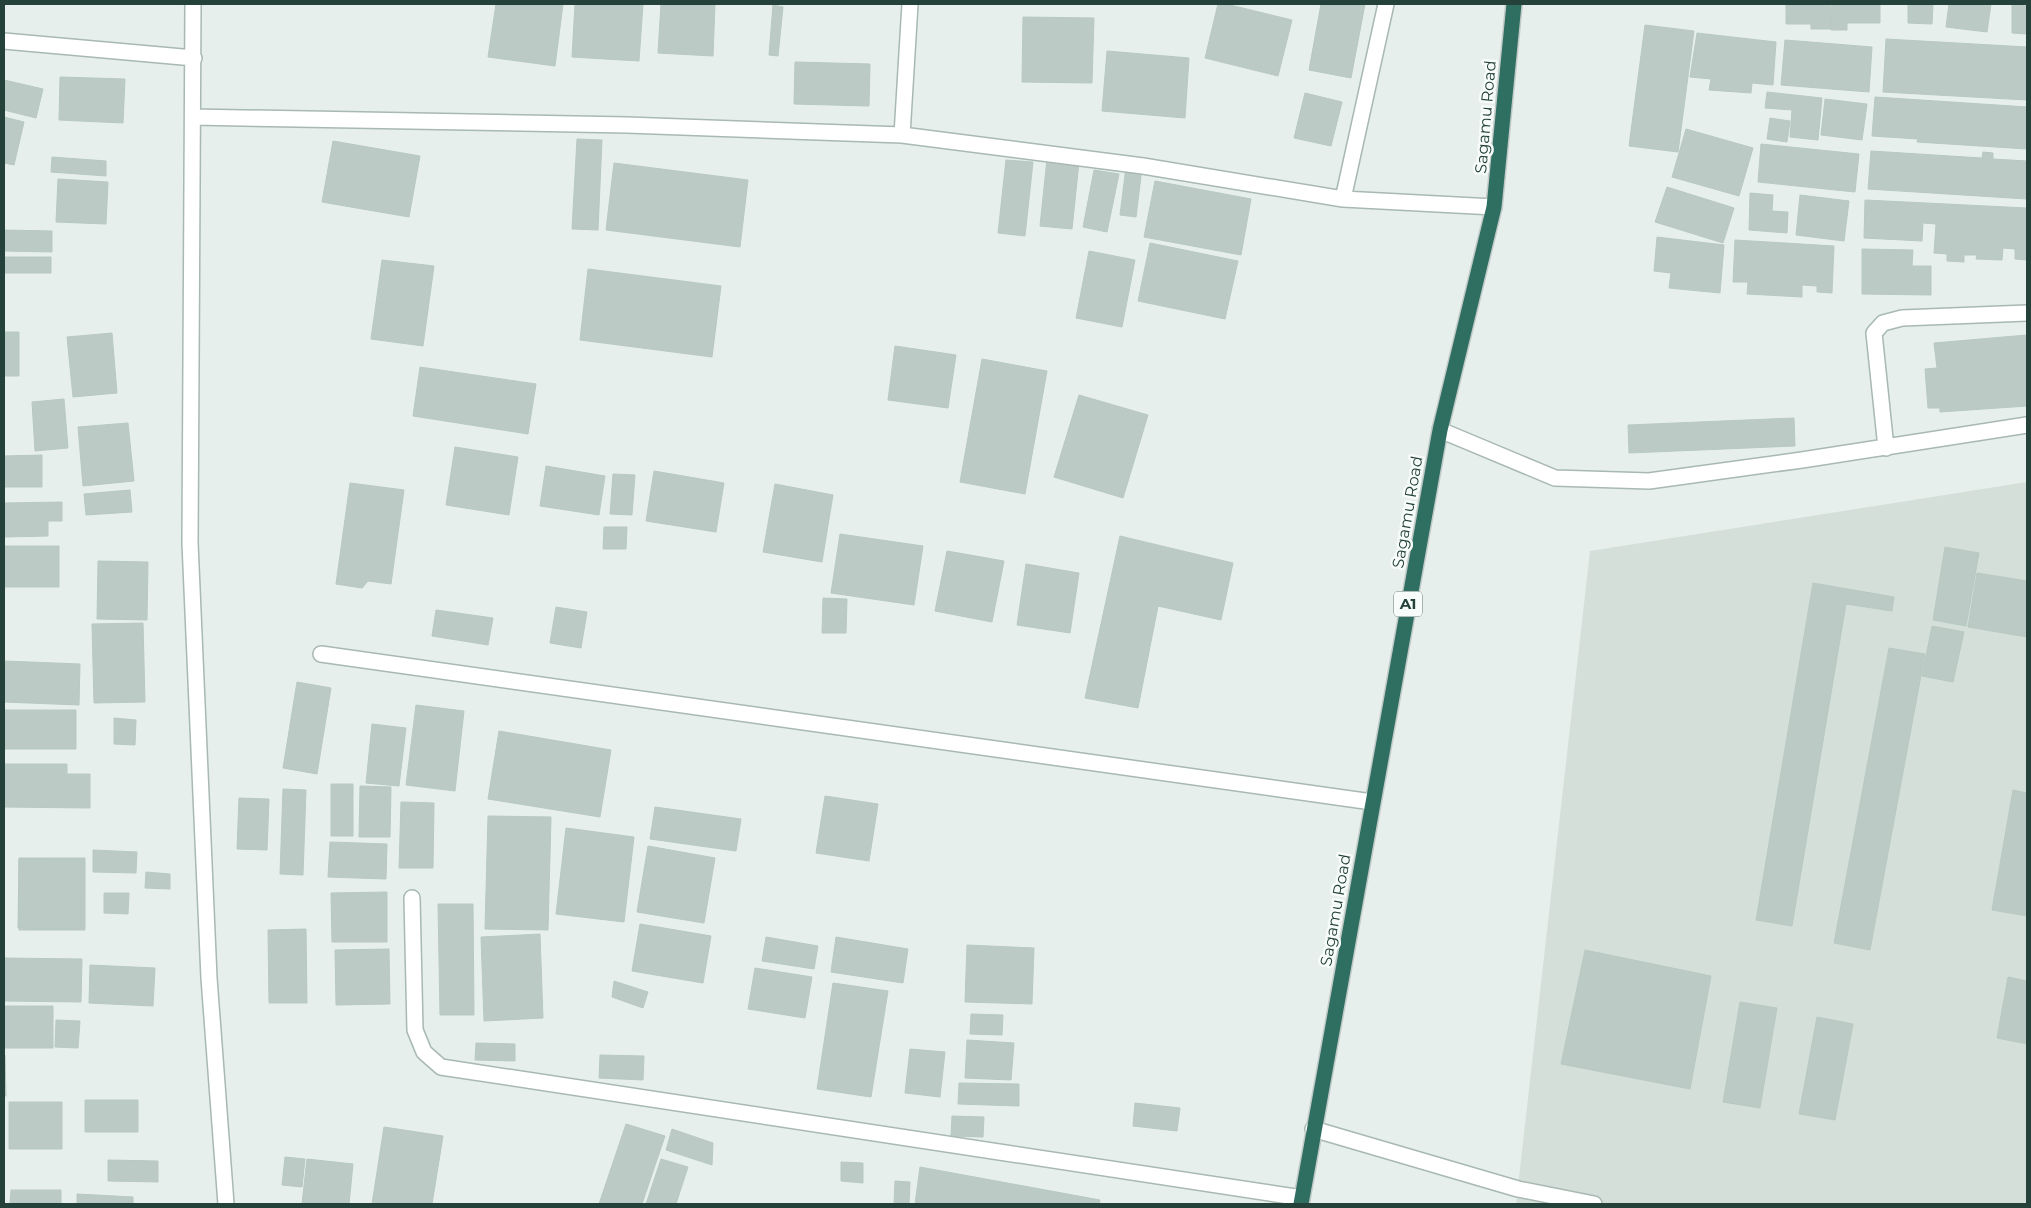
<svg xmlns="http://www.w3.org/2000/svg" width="2031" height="1208" font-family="Montserrat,sans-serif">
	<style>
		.built { fill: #d4dfda }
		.building { fill: #bbcac4; stroke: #b8c9c2 }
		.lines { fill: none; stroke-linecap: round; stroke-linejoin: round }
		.minor-casing { stroke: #a8b8b2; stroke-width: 18 }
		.highway-casing { stroke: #c2cac8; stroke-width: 18 }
		.minor { stroke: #fff; stroke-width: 15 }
		.highway { stroke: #2f6f62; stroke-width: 15 }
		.labels { text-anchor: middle; stroke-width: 5; stroke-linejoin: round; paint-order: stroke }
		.shield { fill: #f7fbf9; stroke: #637a73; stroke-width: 1 }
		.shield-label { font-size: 15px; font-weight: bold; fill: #24423a }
		.street-label { font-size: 16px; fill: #24423a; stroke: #f7fbf9 }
	</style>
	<rect width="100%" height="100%" fill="#e6efeb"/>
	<path class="built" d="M2027 482V1204H1516L1590 551Z"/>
	<path class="building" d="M496 4H563L555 66 488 57Z
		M575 4H643L639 61 572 57Z
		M661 4H715L713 56 658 53Z
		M1218 4H1226L1292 20 1278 76 1205 58Z
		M1321 4H1365L1351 78 1309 70Z
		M1786 4H1831V29H1811V24H1786Z
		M1832 4H1880V23H1847V30H1831Z
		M1908 4H1933L1932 24 1908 23Z
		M1949 4H1991L1987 32 1946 27Z
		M773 5 783 7 778 56 769 55Z
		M2012 5 2027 6V34L2012 33Z
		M1023 17 1094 18 1092 83 1022 82Z
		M1645 25 1694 31 1678 152 1629 146Z
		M1697 33 1776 42 1773 85 1752 83 1751 93 1709 90 1711 79 1690 77Z
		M1886 39 2027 47V100L1883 92Z
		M1785 40 1872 47 1869 92 1781 85Z
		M1107 51 1189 58 1185 118 1102 111Z
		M795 62 870 64 869 106 794 104Z
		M60 77 125 79 123 123 59 120Z
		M4 80 43 89 36 118 4 110Z
		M1767 92 1822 98 1818 140 1790 137 1792 110 1765 108Z
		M1305 93 1342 102 1331 146 1294 138Z
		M1875 97 2027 107V149L1917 142 1918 139 1872 136Z
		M1825 99 1867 104 1862 140 1821 135Z
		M4 117 24 122 14 165 4 163Z
		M1770 118 1790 121 1787 142 1767 139Z
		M1686 129 1753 148 1739 196 1672 177Z
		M577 139 602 140 598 230 572 229Z
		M333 141 420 156 409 217 322 202Z
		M1761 144 1859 154 1855 192 1758 182Z
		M1871 151 1982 158 1983 152 1993 153V159L2027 161V199L1868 189Z
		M52 157 106 161V176L51 172Z
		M1047 159 1079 162 1072 229 1040 226Z
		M1006 160 1033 162 1025 236 998 233Z
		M614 163 748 180 740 247 606 230Z
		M1126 167 1142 168 1136 217 1120 215Z
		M1094 170 1119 174 1107 232 1083 227Z
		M58 179 108 182 106 224 56 222Z
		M1155 181 1251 199 1241 255 1144 237Z
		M1667 187 1734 208 1723 243 1655 222Z
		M1750 193 1773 195 1772 211 1788 212 1787 233 1749 230Z
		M1800 195 1849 201 1844 241 1796 235Z
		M1865 200 2027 208V260L2015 259V249L2003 248 2002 260 1976 259 1977 255H1964V262L1947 261V254L1934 253 1936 224 1923 223 1922 241 1864 238Z
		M4 230 52 231V252L4 251Z
		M1657 237 1724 245 1720 293 1669 288 1671 273 1654 271Z
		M1735 240 1834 246 1832 293 1817 292V286L1802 285V297L1747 294 1748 282H1733Z
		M1150 243 1238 261 1225 319 1138 301Z
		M1862 249 1913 250 1912 266H1931V295L1862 294Z
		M1089 251 1135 260 1122 327 1076 318Z
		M4 257H51V273H4Z
		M382 260 434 266 423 346 371 339Z
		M588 269 721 286 712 357 580 340Z
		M4 332H19V376H4Z
		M112 333 117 393 73 397 67 337Z
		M2027 335V406L1940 412V408H1928L1925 369 1937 368 1934 343Z
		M895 346 956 355 948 408 888 400Z
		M982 359 1047 371 1025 494 960 482Z
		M420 367 536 384 528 434 413 416Z
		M1079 395 1148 415 1123 498 1054 477Z
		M64 399 68 448 35 451 32 402Z
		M1794 418 1795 446 1629 453 1628 425Z
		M128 423 134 481 83 486 78 427Z
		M455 447 518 457 509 515 446 505Z
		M42 455V487H4V456Z
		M546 466 605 476 599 515 540 506Z
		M654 471 724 483 716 532 646 521Z
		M613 474 635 475 632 515 610 514Z
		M350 483 404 490 391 584 368 581 362 588 336 584Z
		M775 484 833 495 822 562 763 552Z
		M130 490 132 512 86 515 84 494Z
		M62 502V521H48V536L4 537V503Z
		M604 527H627L626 549H603Z
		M840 534 923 546 914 605 831 593Z
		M1120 536 1233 563 1221 620 1158 606 1138 708 1085 698Z
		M4 546H59V587H4Z
		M1945 547 1979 553 1966 626 1933 620Z
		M947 551 1004 561 992 622 935 611Z
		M98 561 148 562 147 620 97 619Z
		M1026 564 1079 573 1070 633 1017 625Z
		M1977 573 2027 581V637L1968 627Z
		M1813 583 1894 597 1892 611 1846 604 1792 926 1756 920Z
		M823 598 847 599 846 633H822Z
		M556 607 587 612 581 648 550 643Z
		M436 610 493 618 488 645 432 636Z
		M143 623 145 702 94 703 92 624Z
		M1932 626 1964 632 1953 682 1922 676Z
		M1889 648 1925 654 1870 950 1834 943Z
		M4 661 80 664 79 705 4 702Z
		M297 682 331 688 317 774 283 768Z
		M416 705 464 711 455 791 406 785Z
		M4 710H76V749H4Z
		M114 718 136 720 135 745 114 744Z
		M372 724 406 728 399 786 366 783Z
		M499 731 611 750 600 817 488 799Z
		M4 764H67V774H90V808L4 807Z
		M331 784H353V836H331Z
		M360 786 391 787 390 837H359Z
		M283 789 306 790 303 875 280 874Z
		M2013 790 2027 793V916L1992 910Z
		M825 796 878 804 869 861 816 853Z
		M239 798 269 799 267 850 237 849Z
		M401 802 434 803 433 868H399Z
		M655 807 741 819 736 851 650 839Z
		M488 816 551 817 548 930 485 929Z
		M566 828 634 837 624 922 556 914Z
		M330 842 387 844 386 879 328 877Z
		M648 846 715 858 704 923 637 912Z
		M93 850 137 852 136 873 93 872Z
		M19 858H85V930H19Z
		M19 859 82 860 81 929 18 928Z
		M146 872 170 874V889L145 888Z
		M387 892V942H332L331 893Z
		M104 893H129L128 914 104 913Z
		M438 904H473L474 1015H440Z
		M640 924 711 936 703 983 632 971Z
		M306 929 307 1003H269L268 930Z
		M540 934 543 1018 484 1021 481 937Z
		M766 937 818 946 814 969 762 961Z
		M836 937 908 949 903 983 831 972Z
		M967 945 1034 948 1032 1004 965 1002Z
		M389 949 390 1004 336 1005 335 950Z
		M1585 950 1711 976 1690 1089 1561 1064Z
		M4 958 82 959 81 1002 4 1001Z
		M90 965 155 968 153 1006 89 1003Z
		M755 968 812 977 805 1018 748 1009Z
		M2008 977 2027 981V1044L1997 1038Z
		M614 981 648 992 643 1008 612 997Z
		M833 983 888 991 871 1097 817 1089Z
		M1740 1002 1777 1008 1760 1108 1723 1102Z
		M4 1006H53V1048H4Z
		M971 1014 1003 1015 1002 1035 970 1034Z
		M1817 1017 1853 1024 1835 1120 1799 1114Z
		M56 1020 80 1021 78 1048 55 1047Z
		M967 1040 1014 1043 1011 1080 965 1078Z
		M476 1043 515 1044V1061L475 1060Z
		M910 1049 945 1052 940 1097 905 1093Z
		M4 1055H5L6 1096H4Z
		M600 1055 644 1056 643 1080 599 1078Z
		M959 1083 1019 1084V1106L958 1104Z
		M85 1100H138V1132H85Z
		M9 1102H62V1149H9Z
		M1135 1103 1180 1108 1177 1131 1133 1126Z
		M952 1116 984 1117 983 1137 951 1136Z
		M626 1124 665 1136 642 1204H599Z
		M384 1127 443 1136 432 1204H372Z
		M672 1129 713 1143 712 1165 666 1150Z
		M285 1157 305 1159 302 1187 282 1185Z
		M307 1159 353 1164 349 1204H302Z
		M661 1159 688 1167 676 1204H646Z
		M108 1160 158 1161V1182L108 1181Z
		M841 1162 863 1163V1183L841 1181Z
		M920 1167 1100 1200 1099 1204H915Z
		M895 1181 910 1182 909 1204H894Z
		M11 1190H61V1204H10Z
		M77 1194 133 1197V1204H77Z"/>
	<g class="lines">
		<g class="minor-casing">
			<path id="minor" d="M193 4 190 543 209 978 226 1204
				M4 41 194 58
				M193 117 627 125 902 135 1143 166 1343 199 1494 207
				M902 135 910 4
				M1343 199 1386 4
				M1440 430 1555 478 1649 481 1802 460 2027 425
				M1886 448 1874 333 1883 323 1902 318 2027 313
				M321 654 1372 802
				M412 898 415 1030 424 1052 441 1067 1302 1198
				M1313 1129 1518 1189 1594 1204"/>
		</g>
		<g class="highway-casing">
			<path id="highway" d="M1301 1204 1440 430 1494 207 1514 4"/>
		</g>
		<use href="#minor" class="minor"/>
		<use href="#highway" class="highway"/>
	</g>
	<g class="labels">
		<rect class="shield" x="1394" y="591.5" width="28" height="25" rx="4"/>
		<g class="shield-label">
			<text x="1408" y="609">A1</text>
		</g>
		<g class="street-label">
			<text transform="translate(1485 117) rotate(-85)" y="6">Sagamu Road</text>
			<text transform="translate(1407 512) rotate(-80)" y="6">Sagamu Road</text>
			<text transform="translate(1335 910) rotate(-80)" y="6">Sagamu Road</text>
		</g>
	</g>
	<rect width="2031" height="1208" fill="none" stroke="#24423a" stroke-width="10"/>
</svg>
